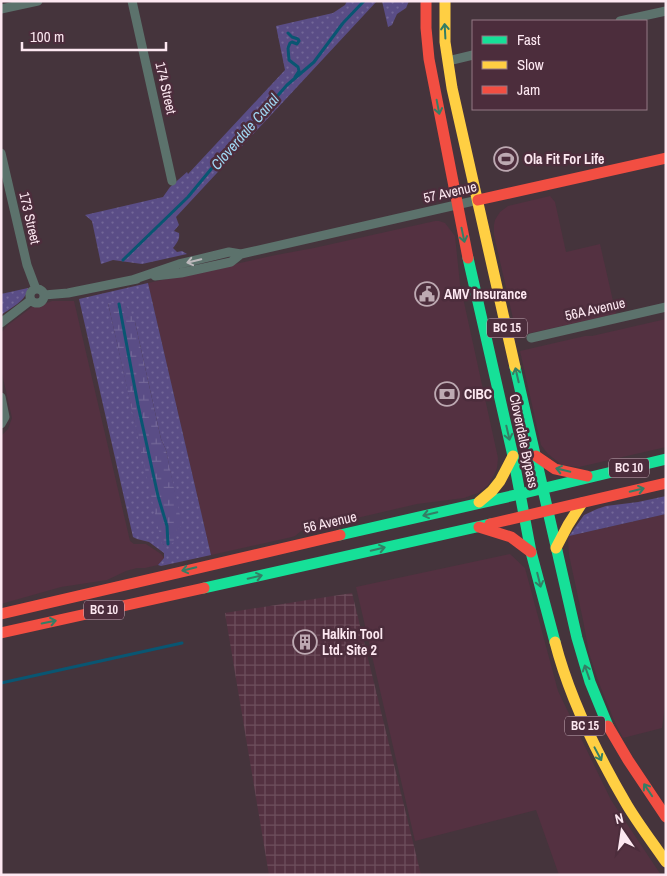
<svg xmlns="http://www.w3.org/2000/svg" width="667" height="876" font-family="'Archivo Narrow',sans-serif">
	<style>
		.built { fill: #543141 }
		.industrial { fill: url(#industrial-grid) }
		.grass { fill: url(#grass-dots); fill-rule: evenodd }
		.wetland { fill: url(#wetland-marsh) }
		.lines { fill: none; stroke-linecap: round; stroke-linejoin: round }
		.stream { stroke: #095672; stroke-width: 3 }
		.street { stroke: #5c726c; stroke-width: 9 }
		.fast { stroke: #16e098; stroke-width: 11 }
		.slow { stroke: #ffcf43; stroke-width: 11 }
		.jam { stroke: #f24e42; stroke-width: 11 }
		.oneway { stroke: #347e65 }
		.oneway2 { stroke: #bdb9bc }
		.labels { text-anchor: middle; stroke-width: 5; stroke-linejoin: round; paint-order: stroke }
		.shield { fill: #4c2d3c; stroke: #c8b0bb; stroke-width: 1 }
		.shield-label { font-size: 12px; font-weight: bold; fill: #fde8f1 }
		.street-label { font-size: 14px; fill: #fde8f1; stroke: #4c2d3c }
		.poi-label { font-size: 14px; font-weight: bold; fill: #fde8f1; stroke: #4c2d3c; text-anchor: start }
		.water-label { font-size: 15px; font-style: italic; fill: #a1d9f5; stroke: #4c2d3c }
	</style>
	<defs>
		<pattern id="industrial-grid" width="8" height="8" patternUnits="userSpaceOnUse" patternTransform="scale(1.25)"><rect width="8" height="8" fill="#543141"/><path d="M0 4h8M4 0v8" fill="none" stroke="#6e4f5d"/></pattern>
		<pattern id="grass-dots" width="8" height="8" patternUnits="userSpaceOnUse" patternTransform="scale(1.25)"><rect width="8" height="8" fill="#5a4d86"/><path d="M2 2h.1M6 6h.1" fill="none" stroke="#736798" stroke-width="1.8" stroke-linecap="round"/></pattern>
		<pattern id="wetland-marsh" width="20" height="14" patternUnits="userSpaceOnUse" patternTransform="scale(1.25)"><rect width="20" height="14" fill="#5a4d86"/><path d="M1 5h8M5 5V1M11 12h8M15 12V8" fill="none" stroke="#736798"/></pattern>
	</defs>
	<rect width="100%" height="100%" fill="#45343c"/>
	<path class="built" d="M550 196 555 202 566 252 600 244 616 314 517 336 494 235V225L495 220 500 212 508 206Z
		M435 221H439L445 223 455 236 460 284 498 458 497 468 494 475 488 485 478 493 464 498 417 504 301 531 295 536 292 537 211 555 148 283 276 255 314 248Z
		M52 301H74L130 541 134 544H146L161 554 164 558 158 565 145 568H137L126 571 107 580 61 587 1 604V436L8 429 12 418 1 369V333L8 325 32 307 41 305Z
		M666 319V447L579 467 562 465 548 454 541 445 520 351 585 336H592Z
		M666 514V699L662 728 623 738 613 718 599 683 589 653 583 620 569 555 568 540 569 536Z
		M510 554 525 568 558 691 611 800 661 875H559L536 810 415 841 356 587Z"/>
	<path class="industrial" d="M352 593 421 875H269L225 613Z"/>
	<path class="grass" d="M347 1H377L176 217 179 225 174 231 179 233C180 239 177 243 173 248L177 252 182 251 187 254 142 264 113 260 101 264 92 221 85 215 163 197 170 187 187 172 188 174 285 70 276 26 333 13 345 5Z
		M382 1H409L406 8 397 14 392 25 388 27Z
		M148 283 211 555 161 566 158 565 164 558V553L149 542 137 539 133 537 79 299ZM108 303 135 322 161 439 166 450 181 525 163 545Z
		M28 288C27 300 11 308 1 315V294Z
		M666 496V514L569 536 584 515 597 509 606 506 638 502Z"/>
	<path class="wetland" d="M108 303 126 305 135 322 161 439 166 450 182 525 176 531V542L162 545Z"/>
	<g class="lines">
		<path class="stream" d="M288 33 292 37 298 39 299 41 297 44 292 42 290 43 288 48 289 60 298 67 299 71 295 77
			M123 260 188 197 212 168 237 142 287 85 314 62 343 23 364 1
			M119 304 138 405 158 496 167 526 168 544
			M1 683 182 643"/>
		<path class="street" d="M132 1 172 181
			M1 9 38 1
			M620 21 666 11
			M448 61 473 55
			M1 153 27 265 36 289
			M155 276 181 273 231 262 241 254
			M132 280 179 264 229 252 241 254 478 200
			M30 296a7 7 0 1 1 14 0a7 7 0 1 1-14 0Z
			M44 295 68 293 137 279
			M1 323 31 300
			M531 338 666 307
			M1 397 5 417 1 424"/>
		<path class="fast" d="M468 258 513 456 531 552 555 642
			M515 367 577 638 590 682 608 726
			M340 535 520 494 666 459
			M204 588 490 524"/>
		<path class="slow" d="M445 1V42L452 88 515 367
			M479 502 492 491 500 481 513 456
			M556 548 568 525 582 503
			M555 642C570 700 597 754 627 805 639 825 653 843 666 862"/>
		<path class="jam" d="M426 1V28L429 59 468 258
			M478 200 666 158
			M536 456 555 469 587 476
			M490 524 666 483
			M479 527 511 537 531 552
			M1 614 340 535
			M1 633 204 588
			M608 726 628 760 666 817"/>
	</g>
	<defs><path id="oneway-shaft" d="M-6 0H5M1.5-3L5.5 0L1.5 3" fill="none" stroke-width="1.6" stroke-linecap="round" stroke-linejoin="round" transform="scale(1.25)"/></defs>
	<g class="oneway">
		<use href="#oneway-shaft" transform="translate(445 31) rotate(-93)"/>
		<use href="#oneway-shaft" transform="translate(438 107) rotate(79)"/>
		<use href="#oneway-shaft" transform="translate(463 235) rotate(78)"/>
		<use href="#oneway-shaft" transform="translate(517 375) rotate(-103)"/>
		<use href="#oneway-shaft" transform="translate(508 433) rotate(77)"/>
		<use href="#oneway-shaft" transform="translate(563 470) rotate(-167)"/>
		<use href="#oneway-shaft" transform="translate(637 490) rotate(-13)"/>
		<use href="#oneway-shaft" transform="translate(430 514) rotate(167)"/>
		<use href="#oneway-shaft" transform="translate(378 549) rotate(-13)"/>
		<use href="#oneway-shaft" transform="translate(189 569) rotate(166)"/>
		<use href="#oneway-shaft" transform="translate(255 577) rotate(-13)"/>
		<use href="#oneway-shaft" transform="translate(539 580) rotate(76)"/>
		<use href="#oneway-shaft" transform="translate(49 622) rotate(-12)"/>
		<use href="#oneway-shaft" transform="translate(587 672) rotate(-109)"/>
		<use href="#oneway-shaft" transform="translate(598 754) rotate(62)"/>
		<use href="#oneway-shaft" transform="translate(648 790) rotate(-124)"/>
	</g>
	<use class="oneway2" href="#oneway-shaft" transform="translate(194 261) rotate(166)"/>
	<defs>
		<g id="stadium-ring" transform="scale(1.25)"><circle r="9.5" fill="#4c2d3c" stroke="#bda9b2" stroke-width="1.5"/><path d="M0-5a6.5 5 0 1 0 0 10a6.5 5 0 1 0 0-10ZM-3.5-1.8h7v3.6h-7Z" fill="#bda9b2"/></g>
		<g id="civic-ring" transform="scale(1.25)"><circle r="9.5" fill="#4c2d3c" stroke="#bda9b2" stroke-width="1.5"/><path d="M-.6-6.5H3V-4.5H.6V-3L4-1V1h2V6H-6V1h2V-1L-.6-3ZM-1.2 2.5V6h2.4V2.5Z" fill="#bda9b2"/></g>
		<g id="bank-ring" transform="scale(1.25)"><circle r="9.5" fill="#4c2d3c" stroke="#bda9b2" stroke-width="1.5"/><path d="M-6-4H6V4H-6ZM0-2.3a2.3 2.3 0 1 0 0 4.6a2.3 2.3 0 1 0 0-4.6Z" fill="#bda9b2"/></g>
		<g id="building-ring" transform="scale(1.25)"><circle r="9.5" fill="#4c2d3c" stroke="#bda9b2" stroke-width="1.5"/><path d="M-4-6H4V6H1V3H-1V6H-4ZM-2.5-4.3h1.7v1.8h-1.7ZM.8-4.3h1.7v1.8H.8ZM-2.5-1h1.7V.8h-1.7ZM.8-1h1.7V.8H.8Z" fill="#bda9b2"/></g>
	</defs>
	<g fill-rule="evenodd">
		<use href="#stadium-ring" x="506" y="159"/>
		<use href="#civic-ring" x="427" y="294"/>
		<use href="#bank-ring" x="447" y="394"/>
		<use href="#building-ring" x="305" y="642"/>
	</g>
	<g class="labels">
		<g class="shield">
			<rect x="487" y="318.5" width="40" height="19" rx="4"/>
			<rect x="609" y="458.5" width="40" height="19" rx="4"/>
			<rect x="84" y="600.5" width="40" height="19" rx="4"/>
			<rect x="565" y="716.5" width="40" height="19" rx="4"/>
		</g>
		<g class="shield-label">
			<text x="507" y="332">BC 15</text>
			<text x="629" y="472">BC 10</text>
			<text x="104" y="614">BC 10</text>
			<text x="585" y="730">BC 15</text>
		</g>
		<g class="street-label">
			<text transform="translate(166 88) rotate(77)" y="5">174 Street</text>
			<text transform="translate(450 192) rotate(-13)" y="5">57 Avenue</text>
			<text transform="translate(30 218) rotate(77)" y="5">173 Street</text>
			<text transform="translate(595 309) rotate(-13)" y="5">56A Avenue</text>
			<text transform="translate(524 441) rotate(78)" y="5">Cloverdale Bypass</text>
			<text transform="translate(330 522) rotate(-13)" y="5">56 Avenue</text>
		</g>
		<g class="poi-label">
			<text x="524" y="164">Ola Fit For Life</text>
			<text x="444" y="299">AMV Insurance</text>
			<text x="464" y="399">CIBC</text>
			<text x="322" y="639">Halkin Tool<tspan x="322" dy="16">Ltd. Site 2</tspan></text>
		</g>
		<g class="water-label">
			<text transform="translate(245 132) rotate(-49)" y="5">Cloverdale Canal</text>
		</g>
	</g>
	<rect width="667" height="876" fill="none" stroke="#fde8f1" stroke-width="5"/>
	<rect x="472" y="20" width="175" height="90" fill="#4c2d3c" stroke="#937884"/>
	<rect x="482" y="36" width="25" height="8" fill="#16e098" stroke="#937884"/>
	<text x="517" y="45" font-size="15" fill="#fde8f1">Fast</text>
	<rect x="482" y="61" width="25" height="8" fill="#ffcf43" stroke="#937884"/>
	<text x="517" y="70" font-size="15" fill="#fde8f1">Slow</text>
	<rect x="482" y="86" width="25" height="8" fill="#f24e42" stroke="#937884"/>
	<text x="517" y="95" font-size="15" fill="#fde8f1">Jam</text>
	<g transform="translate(622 831) rotate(347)" stroke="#4c2d3c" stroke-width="4" paint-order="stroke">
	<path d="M0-4L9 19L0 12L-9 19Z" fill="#fde8f1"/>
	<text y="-8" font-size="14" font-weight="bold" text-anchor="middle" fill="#fde8f1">N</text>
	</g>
	<path d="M22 42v8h144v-8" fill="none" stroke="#fde8f1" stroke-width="2.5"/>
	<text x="30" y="42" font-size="15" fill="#fde8f1" stroke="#4c2d3c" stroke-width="4" paint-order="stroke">100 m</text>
</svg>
